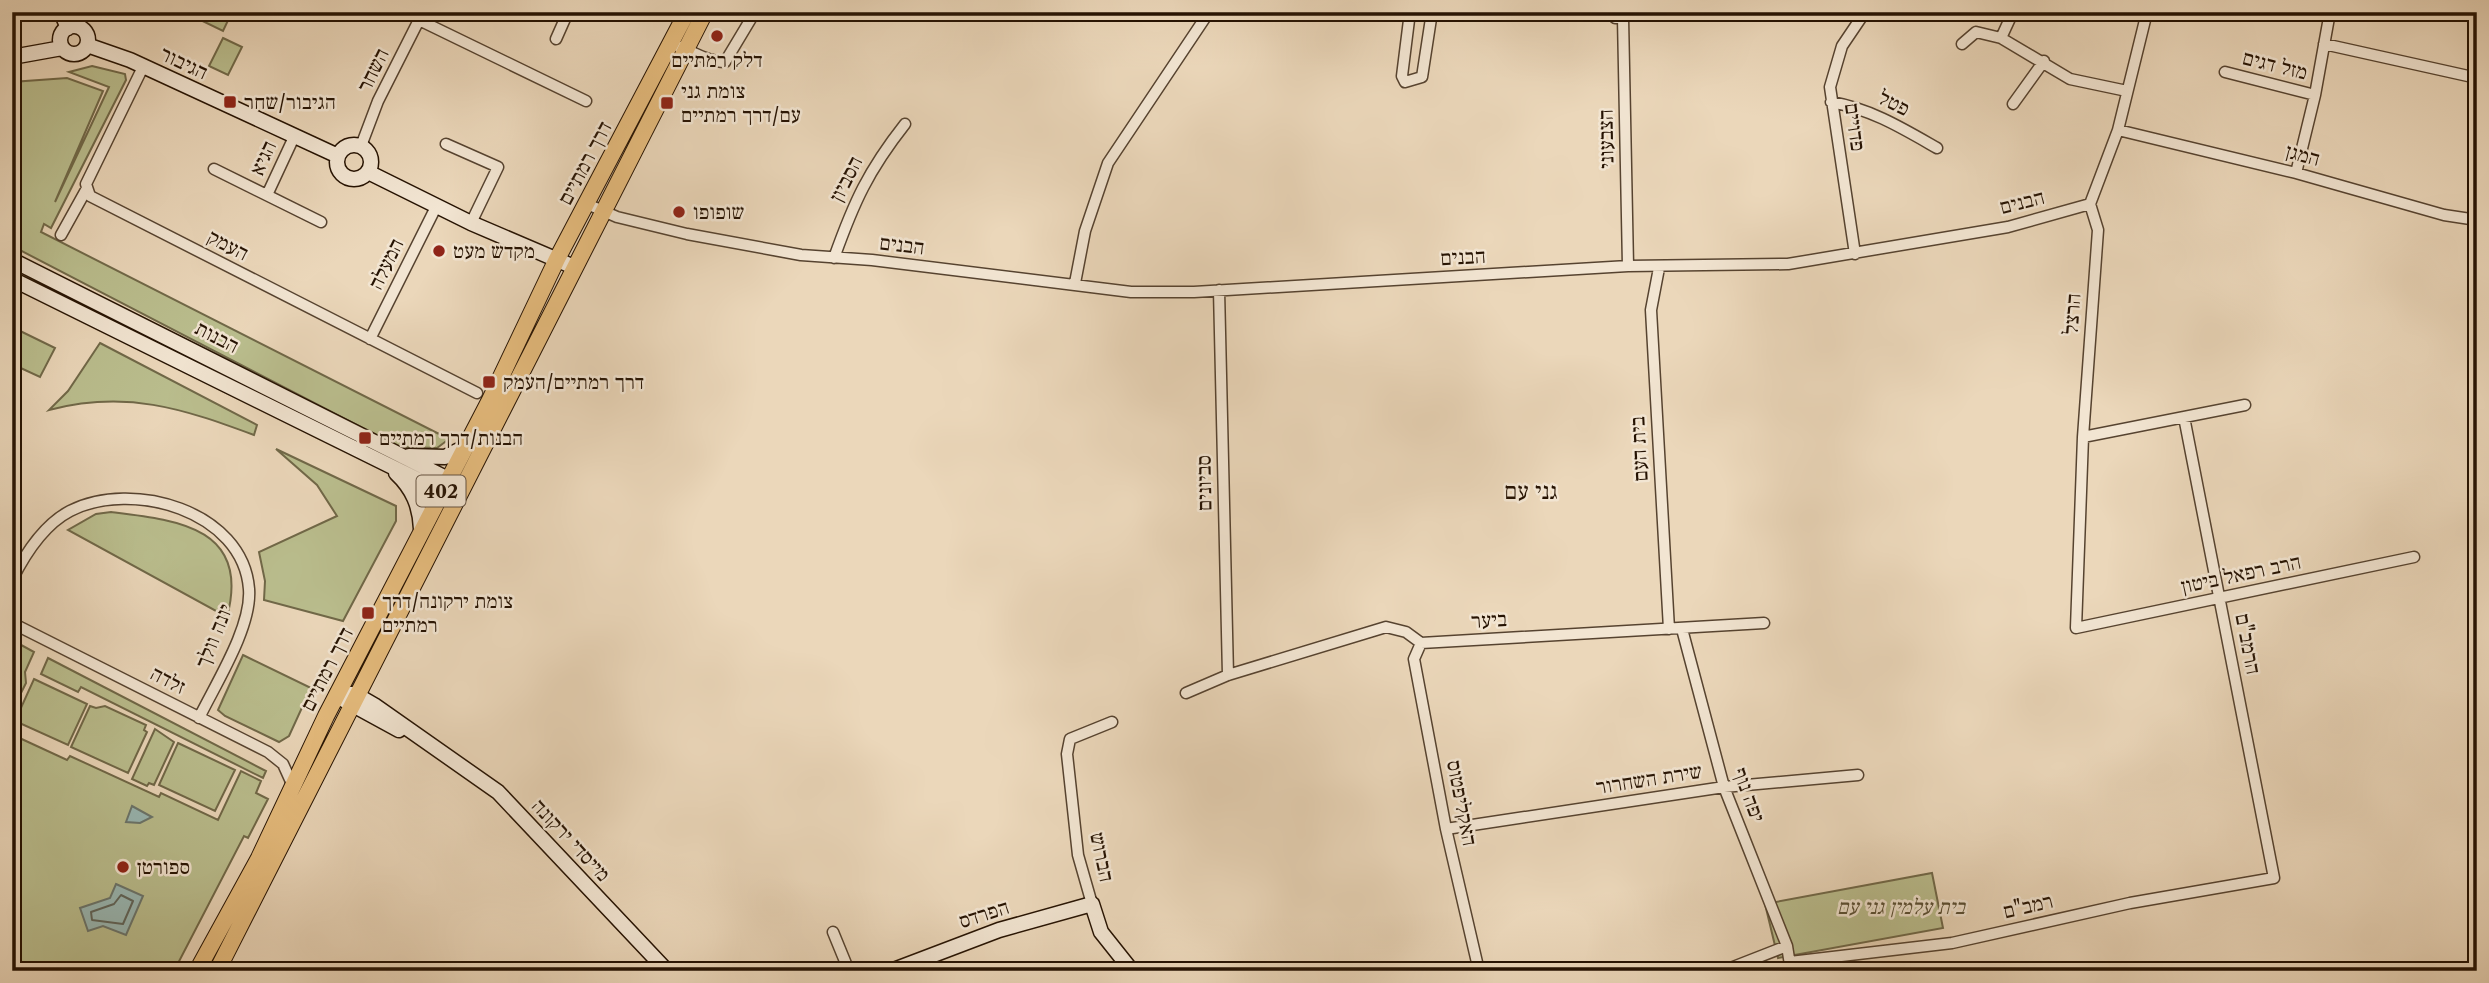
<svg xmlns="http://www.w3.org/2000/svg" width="2489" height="983" font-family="'Libre Caslon Text','Frank Ruhl Libre',serif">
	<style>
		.green { fill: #babe8e; stroke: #706848; stroke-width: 2 }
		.water { fill: #99b8b4; stroke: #6b766d; stroke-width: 2 }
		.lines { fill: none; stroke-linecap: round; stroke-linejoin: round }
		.shore { stroke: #5f655b; stroke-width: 2 }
		.street-casing { stroke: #564330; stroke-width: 13 }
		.secondary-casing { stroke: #251202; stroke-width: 17 }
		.primary-casing { stroke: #251202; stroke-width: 18 }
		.street { stroke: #f2e5d2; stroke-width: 10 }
		.secondary { stroke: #f2e5d2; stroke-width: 14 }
		.primary { stroke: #e6bc7d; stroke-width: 16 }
		.poi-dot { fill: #8f2418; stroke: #f2e5d2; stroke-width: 2.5 }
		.labels { text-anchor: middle; stroke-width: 5; stroke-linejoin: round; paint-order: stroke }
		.shield { fill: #f2e5d2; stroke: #625140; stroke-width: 2 }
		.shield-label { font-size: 19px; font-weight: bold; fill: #251202 }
		.poi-label { font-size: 21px; fill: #251202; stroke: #f2e5d2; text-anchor: start }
		.street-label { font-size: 21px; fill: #251202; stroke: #f2e5d2 }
		.park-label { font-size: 21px; font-style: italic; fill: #594e33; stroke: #f2e5d2 }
		.quarter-label { font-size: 24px; fill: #251202; stroke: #f2e5d2 }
	</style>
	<rect width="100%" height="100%" fill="#ebd7ba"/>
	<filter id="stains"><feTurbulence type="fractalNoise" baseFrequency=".00286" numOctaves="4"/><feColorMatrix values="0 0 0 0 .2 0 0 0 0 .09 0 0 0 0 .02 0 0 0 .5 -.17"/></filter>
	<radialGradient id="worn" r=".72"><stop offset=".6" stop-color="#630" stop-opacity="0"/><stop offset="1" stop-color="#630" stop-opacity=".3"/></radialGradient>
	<path class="green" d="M184 12H232L223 31Z
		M223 38 242 47 228 75 209 66Z
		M92 66 125 74 126 80 51 228 44 224 41 232 449 439 437 448 399 447 12 246V82L67 78 103 91 55 202 109 87 69 72Z
		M12 327 55 348 40 377 12 364Z
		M100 343 257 425 254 435C181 408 126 390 49 410L68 391Z
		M276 449 396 506V521L343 621 264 600 265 581 259 552 337 516 317 485Z
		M111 512C177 520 251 527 227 617L68 530 96 514Z
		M12 640 34 652 25 672 26 683 12 711Z
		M243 655 311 688 289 736 279 742 225 716 218 710Z
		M48 658 266 771 263 778 81 687 78 692 41 674Z
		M34 679 87 704 68 745 15 721Z
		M90 706 96 708 105 706 146 725 144 730 147 732 128 773 71 747Z
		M155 729 174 742 154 785 149 783 147 786 132 779Z
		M13 735 67 760 70 756 159 797 161 793 218 820 241 771 261 781 256 793 268 799 248 838 244 836 174 971H12Z
		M178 743 235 770 215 811 159 785Z
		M1932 873 1943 928 1778 958 1765 904Z"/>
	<path class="water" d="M132 806 152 817 140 823 126 822Z
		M116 884 143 896 126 935 103 926 88 931 80 908 110 898Z"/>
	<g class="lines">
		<path class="shore" d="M121 895 133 901 123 924 92 920 91 912 114 904Z"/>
		<g class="street-casing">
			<path id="street" d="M1410 12 1402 76 1405 82 1422 77 1432 12
				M2147 12 2118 130 2090 204 2098 230 2083 437 2076 628 2414 557
				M1615 18H1623L1628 266
				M419 20 586 101
				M2001 38 2013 12
				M556 39 568 12
				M671 44C690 49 706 62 725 62L755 12
				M1962 44 1976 32 2001 38 2070 79 2127 91
				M2324 44 2477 78
				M143 67 86 184 90 196 477 393
				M2225 72 2315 95
				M1831 102C1871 109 1902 128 1937 148
				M2013 104 2044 61
				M2118 130 2296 173 2444 215 2477 220
				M446 144 498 167 471 223
				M361 146 378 101 423 12
				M214 169 321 222
				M2296 173 2315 95 2330 12
				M267 195 294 137
				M587 204 617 217 687 234 801 255 872 260 1131 292H1194L1628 266 1788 264 2008 227 2090 204
				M61 235 86 190
				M1855 254 1830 87 1842 46 1865 12
				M834 258C854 202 868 171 905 124
				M1659 268 1651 310 1669 629
				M1075 283 1085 231 1108 163 1209 12
				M1219 290 1228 675
				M370 339 436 207
				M2083 437 2245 405
				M12 580C25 554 43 525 70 511 132 479 243 511 249 589 252 627 216 683 199 718
				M12 623 268 752 283 764 293 786
				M1682 629 1724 787 1787 946 1791 971
				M1421 643 1414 659 1446 829 1479 971
				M1186 693 1228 675 1386 627 1406 632 1421 643 1764 623
				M1446 829 1724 787 1858 775
				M1092 904 1078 855 1067 754 1070 739 1112 722
				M833 932 849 971
				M1790 962 1952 943 2130 903 2274 878 2184 417
				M1711 971 1728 969 1787 946"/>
		</g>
		<g class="secondary-casing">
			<path id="secondary" d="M61 12 68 28
				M60 40a14 14 0 1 1 28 0a14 14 0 1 1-28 0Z
				M87 45 130 60 338 156
				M12 57 62 48
				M337 162a17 17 0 1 1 34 0a17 17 0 1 1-34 0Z
				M368 172 471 223 574 267
				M12 260 448 479 458 492
				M12 279 441 491 453 492
				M409 456 445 457 465 447
				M396 473C413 489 420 506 421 529
				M337 694H355L374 705 498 792 667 971
				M344 700 399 730
				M891 971 999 930 1092 904 1101 932 1132 971"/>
		</g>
		<g class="primary-casing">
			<path id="primary" d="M197 971 259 858 326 716 490 400 557 259 687 12
				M217 971 705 12"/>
		</g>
		<use href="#street" class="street"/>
		<use href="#secondary" class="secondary"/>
		<use href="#primary" class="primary"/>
	</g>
	<g class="poi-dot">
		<circle cx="717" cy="36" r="7"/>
		<rect x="223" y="95" width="14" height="14" rx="3.5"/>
		<rect x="660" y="96" width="14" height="14" rx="3.5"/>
		<circle cx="679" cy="212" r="7"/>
		<circle cx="439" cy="251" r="7"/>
		<rect x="482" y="375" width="14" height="14" rx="3.5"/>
		<rect x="358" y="431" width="14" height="14" rx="3.5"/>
		<rect x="361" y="606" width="14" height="14" rx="3.5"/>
		<circle cx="123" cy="867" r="7"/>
	</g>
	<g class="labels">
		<rect class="shield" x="416.5" y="475.5" width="49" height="31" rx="5"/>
		<g class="shield-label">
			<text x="441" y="498">402</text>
		</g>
		<g class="poi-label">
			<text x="717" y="67" text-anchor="middle">דלק רמתיים</text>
			<text x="681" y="98">צומת גני<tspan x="681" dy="24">עם/דרך רמתיים</tspan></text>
			<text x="244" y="109">הגיבור/שחר</text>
			<text x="693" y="219">שופופו</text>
			<text x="453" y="258">מקדש מעט</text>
			<text x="503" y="389">דרך רמתיים/העמק</text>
			<text x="379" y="445">הבנות/דרך רמתיים</text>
			<text x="382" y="608">צומת ירקונה/דרך<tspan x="382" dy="24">רמתיים</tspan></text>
			<text x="137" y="874">ספורטן</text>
		</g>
		<g class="street-label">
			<text transform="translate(184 63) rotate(25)" y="7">הגיבור</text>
			<text transform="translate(2275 65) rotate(14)" y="7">מזל דגים</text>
			<text transform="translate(373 70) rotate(-64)" y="7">השחר</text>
			<text transform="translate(1894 103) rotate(26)" y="7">פטל</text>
			<text transform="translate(1855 127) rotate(82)" y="7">פדויים</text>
			<text transform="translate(1606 139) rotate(-91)" y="7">הצבעוני</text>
			<text transform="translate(2303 155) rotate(15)" y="7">המגן</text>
			<text transform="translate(263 158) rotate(-65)" y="7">הגיא</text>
			<text transform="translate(585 163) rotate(-62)" y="7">דרך רמתיים</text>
			<text transform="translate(846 179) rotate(-63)" y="7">הסביון</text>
			<text transform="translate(2022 202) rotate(-14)" y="7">הבנים</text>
			<text transform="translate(228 245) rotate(27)" y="7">העמק</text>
			<text transform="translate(902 245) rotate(7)" y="7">הבנים</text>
			<text transform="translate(1463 257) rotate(-3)" y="7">הבנים</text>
			<text transform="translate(386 264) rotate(-64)" y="7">המעלה</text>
			<text transform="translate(2072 314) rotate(-86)" y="7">הרצל</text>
			<text transform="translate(217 337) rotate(27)" y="7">הבנות</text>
			<text transform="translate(1639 449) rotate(-93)" y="7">בית העם</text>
			<text transform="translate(1204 483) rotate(-91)" y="7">סביונים</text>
			<text transform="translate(2241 574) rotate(-12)" y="7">הרב רפאל ביטון</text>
			<text transform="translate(1489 620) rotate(-3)" y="7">ביער</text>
			<text transform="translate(214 636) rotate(-68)" y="7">יונה וולך</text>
			<text transform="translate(2248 644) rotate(79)" y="7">הרמב"ם</text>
			<text transform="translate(327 669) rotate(-63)" y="7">דרך רמתיים</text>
			<text transform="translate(168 680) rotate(27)" y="7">זלדה</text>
			<text transform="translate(1649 779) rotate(-9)" y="7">שירת השחרור</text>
			<text transform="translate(1749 795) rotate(70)" y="7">יפה נוף</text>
			<text transform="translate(1462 803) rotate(79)" y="7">האקליפטוס</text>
			<text transform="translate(571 840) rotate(47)" y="7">מייסדי ירקונה</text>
			<text transform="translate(1102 857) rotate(78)" y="7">הברוש</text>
			<text transform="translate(2028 906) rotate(-13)" y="7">רמב"ם</text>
			<text transform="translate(984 914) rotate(-18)" y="7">הפרדס</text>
		</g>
		<g class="park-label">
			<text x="1901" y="914">בית עלמין גני עם</text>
		</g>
		<g class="quarter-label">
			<text x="1531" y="499">גני עם</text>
		</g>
	</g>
	<rect width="2489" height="983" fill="none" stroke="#ebd7ba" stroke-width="42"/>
	<rect x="14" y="14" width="2461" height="955" fill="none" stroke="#251202" stroke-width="3.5"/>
	<rect x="21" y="21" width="2447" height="941" fill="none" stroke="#251202" stroke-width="2"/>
	<rect width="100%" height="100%" filter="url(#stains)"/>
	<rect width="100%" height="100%" fill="url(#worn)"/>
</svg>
